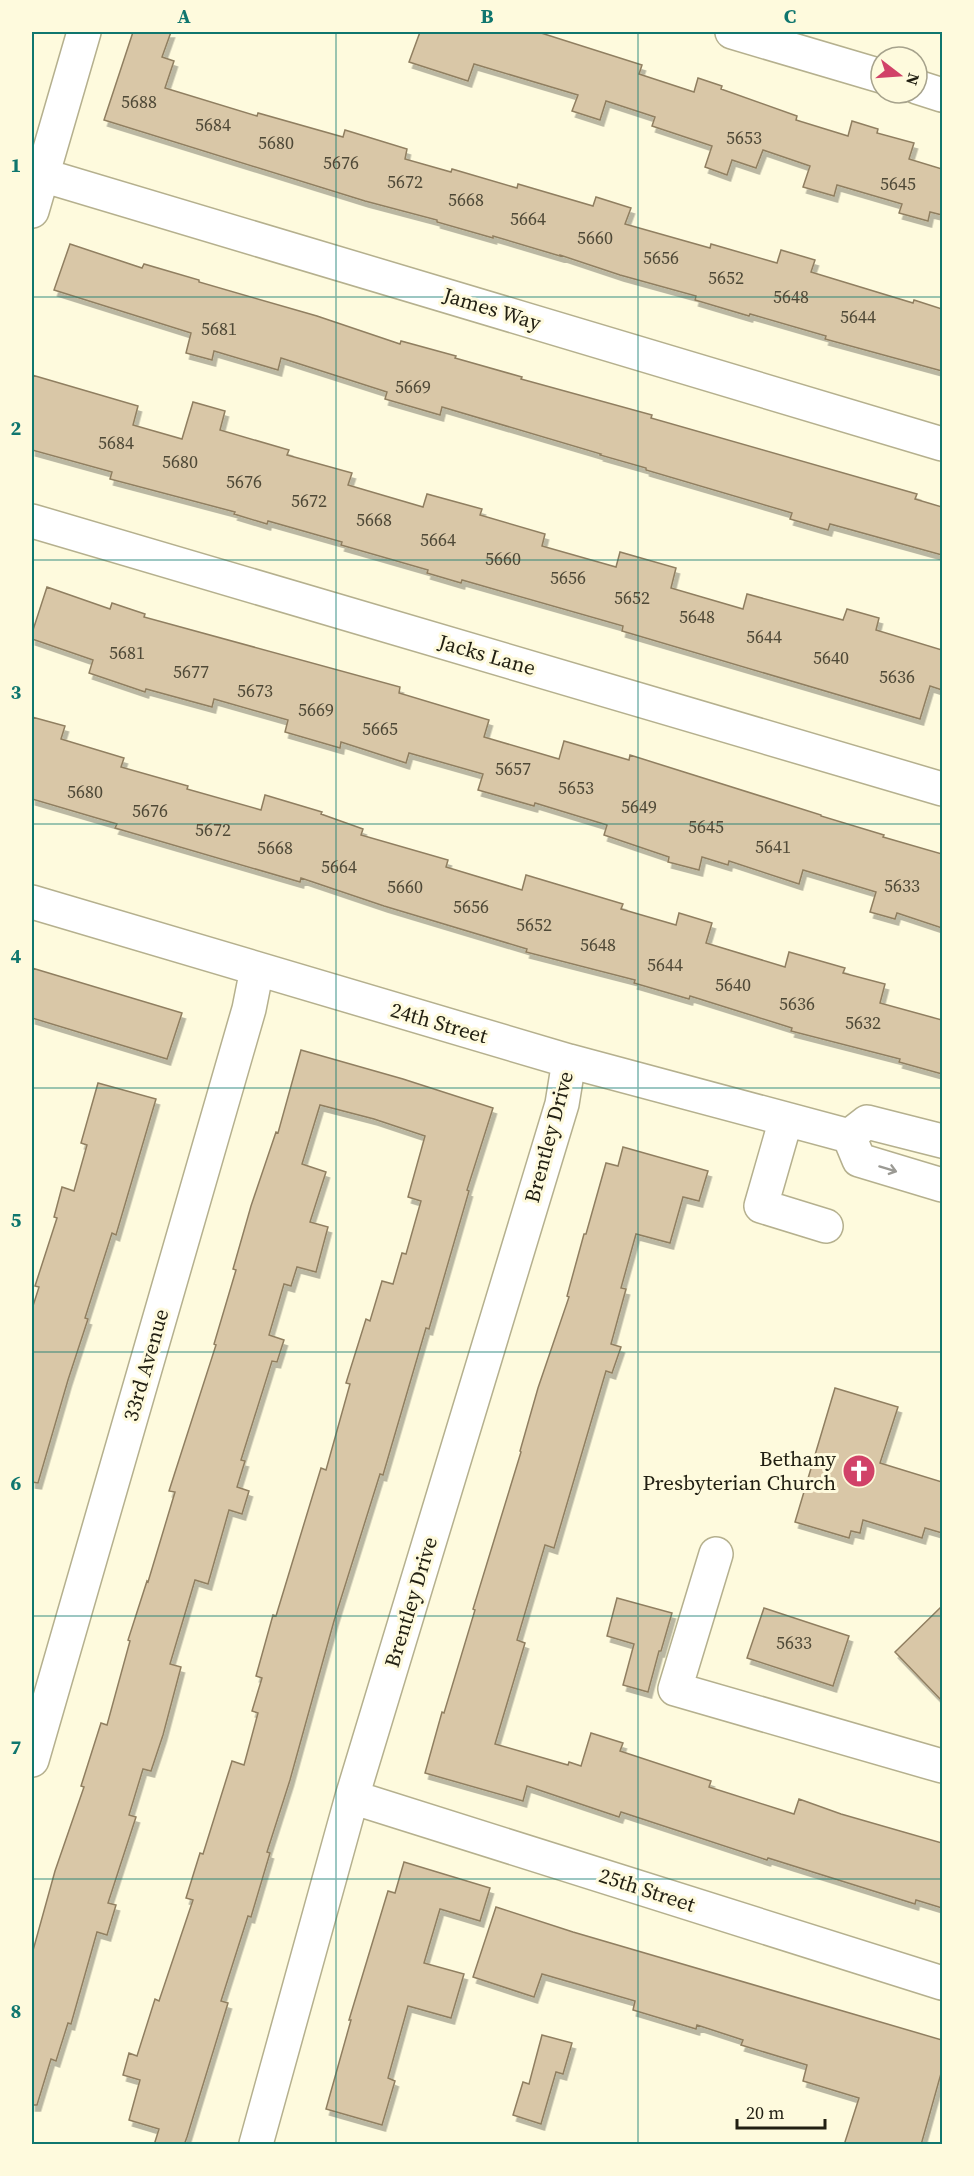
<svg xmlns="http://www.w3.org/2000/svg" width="974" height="2176" font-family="'Source Serif 4',serif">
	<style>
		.building { fill: #d9c7a7; stroke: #907f61; stroke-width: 1.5; filter: url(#shadow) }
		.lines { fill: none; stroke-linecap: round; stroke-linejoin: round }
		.minor-casing { stroke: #b5b08e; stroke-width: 36 }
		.minor { stroke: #fff; stroke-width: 33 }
		.oneway { stroke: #9b9a94 }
		.grid { fill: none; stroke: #0f766e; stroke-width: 1.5; stroke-opacity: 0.55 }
		.labels { text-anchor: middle; stroke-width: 6; stroke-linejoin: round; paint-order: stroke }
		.number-label { font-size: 18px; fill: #4f4937 }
		.street-label { font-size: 21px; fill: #211f12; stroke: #fefadd }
		.poi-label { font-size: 21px; fill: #211f12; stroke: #fefadd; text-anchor: end }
		.neatline { fill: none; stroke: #0f766e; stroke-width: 2 }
		.grid-label { font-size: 20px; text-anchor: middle; font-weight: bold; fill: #0f766e }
	</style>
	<defs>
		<filter id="shadow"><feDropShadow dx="3.5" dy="6" stdDeviation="0" flood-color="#0004"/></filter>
	</defs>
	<rect width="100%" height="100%" fill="#fefadd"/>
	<path class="building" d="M133 32H171L162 57 174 61 165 88 257 116 258 113 343 137 345 130 407 149 405 159 451 172 452 169 517 188 518 184 593 206 596 197 631 208 625 224 710 248 711 244 777 263 781 250 815 260 811 272 913 303 914 300 942 309V371L825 339 826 336 750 314 749 316 695 300 696 296 620 275 560 255V256L493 236V238L437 222V220L365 201 104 120Z
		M420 32H538L642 65 639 74 694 92 698 78 722 86 721 89 797 116 796 120 848 136 852 121 878 129 877 133 914 143 909 159 942 169V215L930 212 928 221 899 213 902 204 837 185 834 196 803 187 810 166 763 150 756 168 732 160 727 175 705 167 712 146 652 126 655 117 606 101 600 120 572 111 578 95 474 64 468 81 409 62Z
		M70 244 142 268 144 264 199 280V282L317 316 400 344 401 341 456 356 455 358 522 377 521 379 652 415 651 418 917 494 915 499 942 507V555L830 524 828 530 790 519 792 513 646 470V468L600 455 601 454 442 407 440 415 385 399 387 392 281 358 278 370 214 351 212 360 186 353 191 333 54 290Z
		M32 375 138 406 133 425 182 439 193 402 225 411 220 430 289 450 287 455 352 473 348 485 423 507 427 494 482 509 480 515 545 534 542 546 616 567 620 552 676 568 671 588 743 609 747 594 843 620 847 609 879 618 876 630 942 650V690L930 686 920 719 622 631 623 626 462 580 461 583 427 573 428 570 341 545 342 542 268 521 267 524 234 514 235 512 110 479 112 472 32 450Z
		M47 587 110 609 112 603 145 614 144 617 400 687 399 693 489 720 484 737 559 759 564 741 629 760 630 755 821 815V816L884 835 883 837 942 854V928L897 913 895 919 870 912 876 892 803 870 799 884 729 861 728 865 702 857 699 870 668 862 669 857 604 835 607 825 535 803 534 806 478 790 483 774 409 753 406 763 341 742 340 748 285 732 288 720 214 699 212 707 146 689 145 692 89 673 93 660 32 639V633Z
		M32 717 65 726 61 739 124 758 121 767 188 786 187 789 261 810 265 795 322 812 321 814 363 829 361 835 448 860 446 867 522 890 526 875 623 904 621 909 676 925 679 913 712 923 706 943 785 967 789 952 845 968 843 973 885 984 880 1003 942 1020V1074L899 1062 900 1059 791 1031 792 1028 690 996 689 999 634 983 635 980 526 952 527 949 384 906 301 878 300 882 115 828 117 824 32 799Z
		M32 968 182 1013 167 1059 32 1018Z
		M301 1050 403 1079 493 1108 467 1190 469 1191 429 1329 426 1328 383 1475 380 1474 334 1621 290 1780 267 1852 270 1853 251 1917 248 1916 221 2001 228 2003 187 2137 184 2145H154L159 2129 129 2120 140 2080 123 2075 129 2053 137 2056 155 1999 159 2001 193 1900 186 1898 200 1853 203 1854 232 1761 244 1765 258 1713 252 1711 262 1678 256 1676 273 1615 276 1616 321 1468 326 1470 350 1384 346 1383 366 1319 370 1321 382 1281 393 1284 402 1253 406 1254 421 1201 408 1197 425 1136 374 1119 320 1105 302 1164 326 1172 310 1222 328 1227 316 1272 297 1267 291 1286 284 1284 269 1335 284 1340 277 1362 272 1361 241 1460 245 1461 237 1487 249 1491 242 1514 229 1510 208 1584 195 1580 170 1664 181 1667 163 1735 151 1771 143 1769 129 1815 136 1817 108 1903 116 1905 107 1935 97 1932 71 2024 68 2023 56 2061 51 2059 37 2105H32V1954L55 1871 84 1787 81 1786 101 1723 107 1725 130 1641 128 1640 147 1581 148 1582 175 1492 169 1491 216 1345 214 1344 236 1270 233 1269 251 1206 276 1132 278 1133Z
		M98 1083 156 1099 116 1235 112 1233 85 1318 88 1319 68 1380 38 1483 32 1482V1309L39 1287 35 1286 57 1218 54 1217 62 1187 74 1191 87 1145 81 1143Z
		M623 1147 708 1171 699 1201 683 1197 670 1243 636 1234 621 1288 626 1289 611 1344 621 1347 612 1373 606 1371 554 1548 545 1545 517 1640 525 1643 495 1744 568 1765 569 1762 581 1766 591 1733 623 1743 620 1751 711 1781 709 1787 794 1814 799 1799 841 1814 942 1843V1908L916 1900 915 1904 768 1858 767 1860 621 1812 619 1817 527 1786 523 1801 425 1773 442 1712 444 1713 475 1610 473 1609 521 1452 520 1451 538 1388 569 1297 567 1296 584 1234H586L606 1163 618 1166Z
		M835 1388 898 1407 880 1463 942 1482V1533L925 1528 922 1538 863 1520 860 1533 851 1531 849 1538 795 1522Z
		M617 1598 672 1613 661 1651H659L648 1692 623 1685 634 1644 607 1636Z
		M942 1606V1701L895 1652Z
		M764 1608 849 1636 833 1686 747 1658Z
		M404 1862 490 1888 480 1921 440 1909 424 1963 464 1974 451 2018 408 2006 388 2078 395 2081 382 2125 326 2109 351 2020H349L388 1891 395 1893Z
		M496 1907 573 1932 942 2040V2070L921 2145H844L859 2098 803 2081 807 2065 741 2045 743 2040 697 2025 696 2029 633 2010 635 2001 542 1974 534 1997 473 1977Z
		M542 2035 572 2043 563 2074 556 2072 541 2124 513 2115 523 2082 529 2084Z"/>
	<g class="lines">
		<g class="minor-casing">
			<path id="minor" d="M732 32 881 76
				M917 87 942 95
				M42 175 942 444
				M32 211 84 32
				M32 521 942 789
				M32 902 569 1061 849 1136
				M786 1119 761 1206 826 1226
				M849 1136 859 1160 942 1185
				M849 1136 867 1122 942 1141
				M716 1554 675 1689 942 1766
				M32 1760 249 1009 257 969
				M352 1797 942 1983
				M256 2144 352 1797 562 1104 569 1061"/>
		</g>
		<use href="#minor" class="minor"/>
	</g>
	<defs><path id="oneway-shaft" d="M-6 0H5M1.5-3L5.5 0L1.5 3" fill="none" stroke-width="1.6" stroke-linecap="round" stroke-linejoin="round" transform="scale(1.5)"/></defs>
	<use class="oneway" href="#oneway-shaft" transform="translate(888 1169) rotate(17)"/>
	<path class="grid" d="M336 32V2144M638 32V2144M32 297H942M32 560H942M32 824H942M32 1088H942M32 1352H942M32 1616H942M32 1879H942"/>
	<defs>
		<g id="church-disc" transform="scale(1.725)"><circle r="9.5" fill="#d14268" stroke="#fefadd"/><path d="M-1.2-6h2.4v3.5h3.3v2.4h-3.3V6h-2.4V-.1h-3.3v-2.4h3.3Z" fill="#fff"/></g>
	</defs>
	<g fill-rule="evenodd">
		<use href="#church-disc" x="859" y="1471"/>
	</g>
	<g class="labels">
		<g class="number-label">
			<text x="139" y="108">5688</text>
			<text x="213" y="131">5684</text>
			<text x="744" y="144">5653</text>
			<text x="276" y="149">5680</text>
			<text x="341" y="169">5676</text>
			<text x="405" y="188">5672</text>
			<text x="898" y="190">5645</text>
			<text x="466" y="206">5668</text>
			<text x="528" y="225">5664</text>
			<text x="595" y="244">5660</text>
			<text x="661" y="264">5656</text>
			<text x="726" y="284">5652</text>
			<text x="791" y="303">5648</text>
			<text x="858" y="323">5644</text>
			<text x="219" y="335">5681</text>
			<text x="413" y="393">5669</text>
			<text x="116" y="449">5684</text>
			<text x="180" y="468">5680</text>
			<text x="244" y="488">5676</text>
			<text x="309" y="507">5672</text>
			<text x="374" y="526">5668</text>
			<text x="438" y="546">5664</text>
			<text x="503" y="565">5660</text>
			<text x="568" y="584">5656</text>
			<text x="632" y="604">5652</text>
			<text x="697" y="623">5648</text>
			<text x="764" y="643">5644</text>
			<text x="127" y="659">5681</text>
			<text x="831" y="664">5640</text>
			<text x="191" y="678">5677</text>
			<text x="897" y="683">5636</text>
			<text x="255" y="697">5673</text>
			<text x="316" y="716">5669</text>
			<text x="380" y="735">5665</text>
			<text x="513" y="775">5657</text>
			<text x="576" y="794">5653</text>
			<text x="85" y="798">5680</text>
			<text x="639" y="813">5649</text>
			<text x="150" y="817">5676</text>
			<text x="706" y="833">5645</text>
			<text x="213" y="836">5672</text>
			<text x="773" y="853">5641</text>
			<text x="275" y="854">5668</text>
			<text x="339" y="873">5664</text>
			<text x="902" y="892">5633</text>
			<text x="405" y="893">5660</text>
			<text x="471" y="913">5656</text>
			<text x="534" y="931">5652</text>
			<text x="598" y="951">5648</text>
			<text x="665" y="971">5644</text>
			<text x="733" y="991">5640</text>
			<text x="797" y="1010">5636</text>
			<text x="863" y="1029">5632</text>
			<text x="794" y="1649">5633</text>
		</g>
		<g class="street-label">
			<text transform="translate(492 309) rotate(17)" y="7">James Way</text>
			<text transform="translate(487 655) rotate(16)" y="7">Jacks Lane</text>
			<text transform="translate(439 1023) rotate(16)" y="7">24th Street</text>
			<text transform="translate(549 1137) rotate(-75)" y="7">Brentley Drive</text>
			<text transform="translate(146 1365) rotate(-74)" y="7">33rd Avenue</text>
			<text transform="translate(411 1602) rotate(-73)" y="7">Brentley Drive</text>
			<text transform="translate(647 1890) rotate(18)" y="7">25th Street</text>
		</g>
		<g class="poi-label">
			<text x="836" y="1466">Bethany<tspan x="836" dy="24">Presbyterian Church</tspan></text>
		</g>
	</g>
	<rect width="974" height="2176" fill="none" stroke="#fefadd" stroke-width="66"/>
	<g transform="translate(899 75) rotate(107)"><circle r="28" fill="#fefadd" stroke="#a6a28c" stroke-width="1.5"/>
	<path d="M0-4.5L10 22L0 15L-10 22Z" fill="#d14268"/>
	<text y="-9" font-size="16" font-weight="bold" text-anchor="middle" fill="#211f12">N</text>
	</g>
	<path d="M737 2119v9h88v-9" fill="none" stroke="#211f12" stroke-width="3"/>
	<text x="746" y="2119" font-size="18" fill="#211f12" stroke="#fefadd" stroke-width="4.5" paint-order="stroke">20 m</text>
	<rect x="33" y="33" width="908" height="2110" class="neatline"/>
	<g class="grid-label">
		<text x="184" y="23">A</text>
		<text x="487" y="23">B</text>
		<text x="790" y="23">C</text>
		<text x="16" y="172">1</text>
		<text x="16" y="435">2</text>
		<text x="16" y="699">3</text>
		<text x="16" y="963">4</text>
		<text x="16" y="1227">5</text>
		<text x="16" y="1490">6</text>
		<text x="16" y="1754">7</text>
		<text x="16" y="2018">8</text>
	</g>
</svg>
